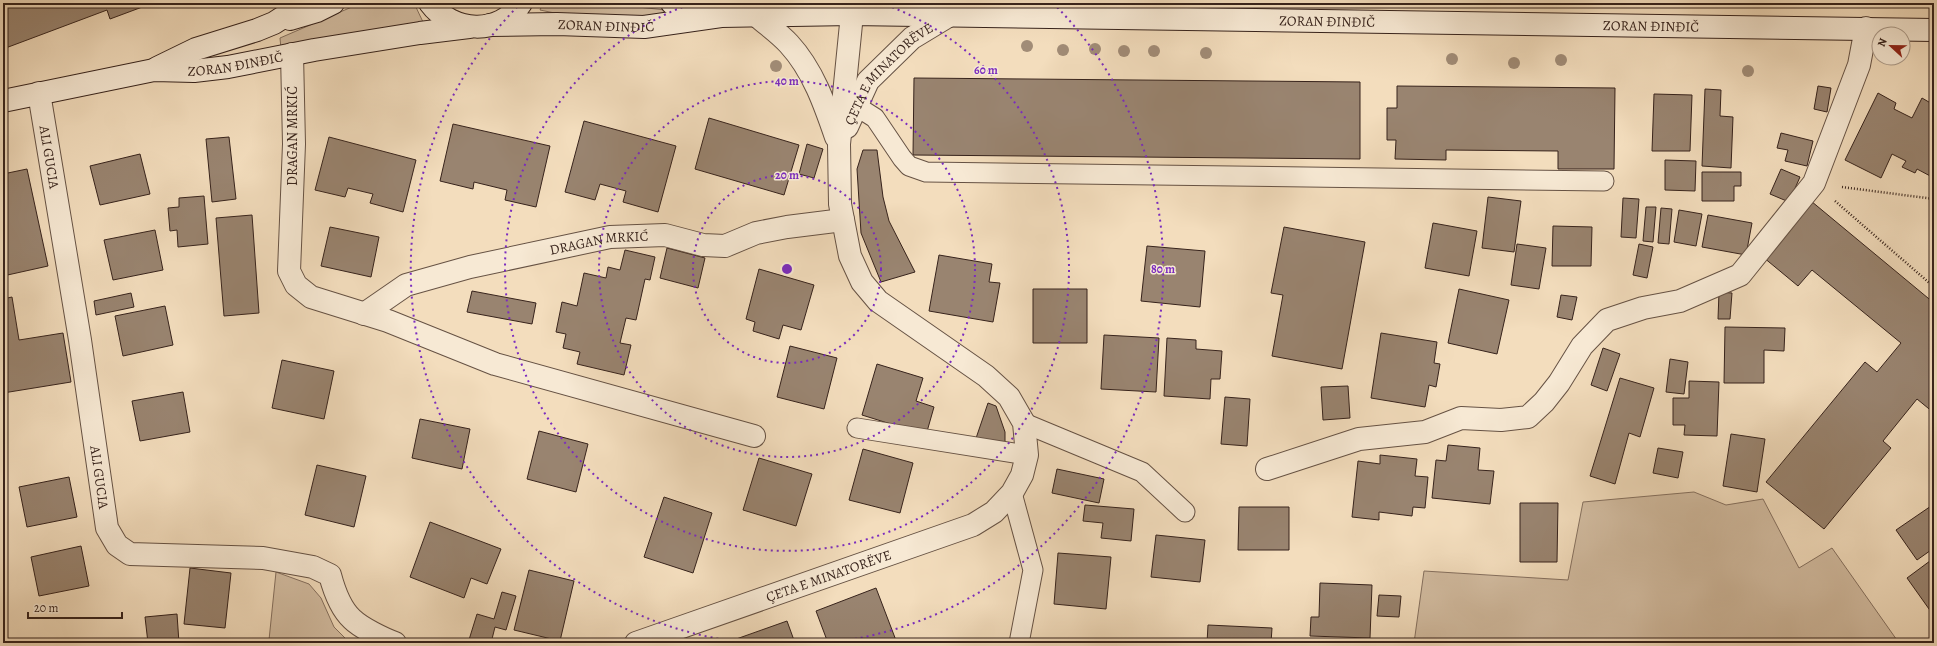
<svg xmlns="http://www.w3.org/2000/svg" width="1937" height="646" font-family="Alegreya,serif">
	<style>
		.green { fill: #d3bda2; stroke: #85705f }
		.building { fill: #998470; stroke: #37231c }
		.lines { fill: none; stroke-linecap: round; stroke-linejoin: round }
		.lane-casing { stroke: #665244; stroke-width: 21 }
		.street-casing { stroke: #665244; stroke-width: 24 }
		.secondary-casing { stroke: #37231c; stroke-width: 24 }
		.path { stroke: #37231c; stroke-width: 2.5; stroke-dasharray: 1 2; stroke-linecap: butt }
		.lane { stroke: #f7e9d4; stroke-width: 19 }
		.street { stroke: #f7e9d4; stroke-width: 22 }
		.secondary { stroke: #f7e9d4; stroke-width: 22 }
		.tree { fill: #a18c77 }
		.ring { fill: none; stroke: #7b2cbf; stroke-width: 2; stroke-dasharray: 2 4 }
		.labels { text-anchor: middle; stroke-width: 3; stroke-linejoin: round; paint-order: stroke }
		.street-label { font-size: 14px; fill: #37231c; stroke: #f7e9d4 }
		.centre { fill: #7b2cbf; stroke: #f7e9d4; stroke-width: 2 }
		.ring-label { font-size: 12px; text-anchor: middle; font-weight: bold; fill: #7b2cbf; stroke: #f7e9d4; stroke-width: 3; stroke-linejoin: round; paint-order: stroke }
	</style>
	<rect width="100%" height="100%" fill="#f3ddbd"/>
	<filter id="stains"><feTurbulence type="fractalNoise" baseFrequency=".005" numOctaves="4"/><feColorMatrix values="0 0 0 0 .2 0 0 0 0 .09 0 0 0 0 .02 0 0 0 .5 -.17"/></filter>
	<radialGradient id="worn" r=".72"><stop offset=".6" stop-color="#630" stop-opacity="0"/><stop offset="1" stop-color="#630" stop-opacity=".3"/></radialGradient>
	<path class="green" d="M361 3H414L423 22 281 49 280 38Z
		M543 3H600L666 10V19L574 17 540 10Z
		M1694 492 1726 505 1763 499 1799 568 1832 548 1899 643H1805L1803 641 1800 643H1414L1424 571 1568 580 1583 502Z
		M276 572 309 584 321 598 334 627 350 643H276L269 640Z"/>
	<path class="building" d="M7 3H153L110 19 107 10 3 49V4Z
		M914 78 1360 82V159L913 155Z
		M1397 86 1615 88 1614 169H1558V151L1446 150V160L1395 159 1396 140H1387V108H1397Z
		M1818 86 1831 88 1827 112 1814 109Z
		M1705 89 1721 90 1720 116 1733 117 1731 168 1702 166Z
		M1878 93 1896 103 1894 109 1912 118 1922 98 1934 105V178L1917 169 1915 173 1902 167 1906 161 1892 154 1881 178 1845 160Z
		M1654 94 1692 95 1690 151H1652Z
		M709 118 799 145 784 195 695 169Z
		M584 121 676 146 658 212 623 202 626 191 600 184 595 200 565 192Z
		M453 124 550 146 536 207 505 200 507 190 474 182 473 189 440 181Z
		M1781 133 1813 141 1807 166 1785 161 1788 150 1777 148Z
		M229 137 236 199 212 202 206 139Z
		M329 137 416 160 403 212 370 203 373 194 348 188 345 197 315 190Z
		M807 144 823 149 814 178 799 174Z
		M863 150H877L883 197 889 221 915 272 881 282 861 233 857 169Z
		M140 154 150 194 100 205 90 166Z
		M1665 160 1696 161 1695 191 1665 190Z
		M27 169 48 266 3 276V174Z
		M1781 169 1800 177 1789 202 1770 194Z
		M1702 172H1741V186H1734V201H1702Z
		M204 196 208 244 178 247 177 230 170 231 168 208 179 207V198Z
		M1488 197 1521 201 1514 252 1482 248Z
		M1623 198 1639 199 1636 238 1621 237Z
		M1811 201 1934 303V413L1917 399 1883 441 1891 448 1824 529 1766 482 1865 362 1877 372 1901 343 1812 270 1798 286 1763 257Z
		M1646 207H1656L1653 242 1643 241Z
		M1661 208 1672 209 1669 244 1658 243Z
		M1679 210 1702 214 1696 246 1674 242Z
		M252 215 259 313 224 316 216 218Z
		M1708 215 1752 223 1746 255 1702 247Z
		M1433 223 1477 231 1469 276 1425 268Z
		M1553 226 1592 227 1591 266H1552Z
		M330 227 379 237 371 277 321 266Z
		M1284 227 1365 242 1342 369 1272 356 1283 295 1271 293Z
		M155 230 163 270 113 280 104 240Z
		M1517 244 1546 248 1539 289 1511 285Z
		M1639 244 1653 247 1647 278 1633 275Z
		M1147 246 1205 251 1200 307 1141 301Z
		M667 248 705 258 698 288 660 278Z
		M625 250 655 257 650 280 645 279 636 320 626 318 620 343 631 345 624 375 577 364 580 352 563 348 566 334 556 332 562 302 577 306 584 273 606 278 608 267 620 270Z
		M939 255 992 264 989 282 1000 283 993 322 929 311Z
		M759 269 814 285 801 330 783 325 779 339 753 331 755 322 746 319Z
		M1033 289H1087V343H1033Z
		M1459 289 1509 300 1497 354 1448 343Z
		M472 291 536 303 532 324 467 312Z
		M1719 292 1732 293 1730 319H1718Z
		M131 293 134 307 96 315 94 301Z
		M1561 295 1577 297 1572 320 1557 317Z
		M12 297 19 340 63 333 71 382 3 393V299Z
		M165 306 173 345 123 356 115 316Z
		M1725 327 1785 328 1784 351 1764 350V383H1724Z
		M1381 333 1437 342 1434 363 1440 364 1436 387 1429 385 1425 407 1371 398Z
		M1104 335 1159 338 1156 392 1101 389Z
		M1167 338 1196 340V349L1222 351 1220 379H1211L1210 399 1164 396Z
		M790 346 837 358 824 409 777 397Z
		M1603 348 1620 354 1607 391 1591 385Z
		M1670 359 1688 362 1684 394 1666 392Z
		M282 360 334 371 324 419 272 408Z
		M877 364 923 378 916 401 934 407 926 435 862 415Z
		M1620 378 1654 388 1640 437 1629 433 1615 484 1590 476Z
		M1689 381 1719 382 1717 436 1684 435 1685 425H1673V398H1689Z
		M1348 386 1350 418 1323 420 1321 387Z
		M183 392 190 432 140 441 132 401Z
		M1225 397 1250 399 1247 446 1221 444Z
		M988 403 996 406 1005 432V461L972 450Z
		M420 419 470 429 462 469 412 458Z
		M539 431 588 444 576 492 527 479Z
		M1731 434 1765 439 1757 492 1723 486Z
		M1448 445 1480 448 1478 470 1494 471 1490 504 1432 498 1436 460 1446 461Z
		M1658 448 1683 452 1678 478 1653 473Z
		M863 449 913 463 900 513 849 500Z
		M1380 455 1417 459 1415 476 1428 477 1425 508 1413 507 1412 516 1379 512V520L1352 517 1358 461 1380 464Z
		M759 458 812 474 796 526 743 510Z
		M317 465 366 476 354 527 305 515Z
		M1057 469 1104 479 1099 503 1052 493Z
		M69 477 77 517 27 527 19 487Z
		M664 497 712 513 693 573 644 557Z
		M1520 503H1558L1557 562H1520Z
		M1934 504V548L1917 560 1896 530Z
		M1085 505 1134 509 1131 541 1101 538 1103 523 1083 521Z
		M1239 507H1289V550H1238Z
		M430 522 501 549 487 584 471 578 464 598 410 577Z
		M1156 535 1205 540 1200 582 1151 577Z
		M81 546 89 586 39 596 31 557Z
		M1058 553 1111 557 1106 609 1054 604Z
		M1934 558V616L1907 578Z
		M190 568 231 573 225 628 184 624Z
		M529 570 574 581 560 641 514 630Z
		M1320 583 1372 585 1370 638 1310 636 1311 617H1319Z
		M876 588 897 643H828L816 611Z
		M502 592 516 596 506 630 495 627 491 643H468L477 614 494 619Z
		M1379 595 1401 596 1399 617 1377 616Z
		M177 614 179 643H148L145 617Z
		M787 621 795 643H725Z
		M1208 625 1272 628 1271 643H1207Z"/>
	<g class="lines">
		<g class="lane-casing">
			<path id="lane" d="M856 106 875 118 902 158 909 166 926 172 1604 181
				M1024 423 1142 472 1185 512
				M857 428 1027 455
				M1012 493 1033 570 1019 643"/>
		</g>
		<g class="street-casing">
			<g id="street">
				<path d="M756 15C767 25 779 33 789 44 813 70 825 105 836 137"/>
				<path d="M292 54 294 144 289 271 296 285 311 297 388 321 495 364 754 436"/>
				<path id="s1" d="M39 93 80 340 107 528 117 545 130 554 263 558 313 567 330 575C334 590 340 608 352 619 361 628 384 639 395 643"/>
				<path id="s2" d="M847 127 868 81 912 38 950 15"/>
				<path id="s3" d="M364 314 406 285 470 267 610 237 665 235 703 245 725 246 756 233 787 227 843 220"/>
				<path d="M1267 469 1359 439 1425 432 1461 418 1501 420 1528 417 1544 402 1559 383 1582 346 1607 320 1643 308 1680 301 1740 275 1814 183 1859 65 1866 28"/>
				<path id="s4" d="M636 643 973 525 994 512 1012 493 1022 475 1027 455 1024 423 1009 397 986 376 878 301 862 282 850 256 840 204 839 144 852 14"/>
			</g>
		</g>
		<g class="secondary-casing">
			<g id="secondary">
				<path d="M430 3C452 33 500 36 521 3"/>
				<path d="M672 3 712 14"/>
				<path d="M290 19 317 11 333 3"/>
				<path id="s5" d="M490 25 557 24 644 27 721 16 852 14 1934 30"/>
				<path d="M157 68 196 49 257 30 274 23 305 3"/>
				<path id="s6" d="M3 101 154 70 194 71 228 67 314 50 420 33 469 27"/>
			</g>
		</g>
		<path class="path" d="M1842 187 1934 199
			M1835 201 1934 287"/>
		<use href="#lane" class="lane"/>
		<use href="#street" class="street"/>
		<use href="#secondary" class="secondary"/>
	</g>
	<g class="tree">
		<circle cx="1027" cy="46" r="6"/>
		<circle cx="1095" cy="49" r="6"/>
		<circle cx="1063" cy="50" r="6"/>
		<circle cx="1124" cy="51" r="6"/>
		<circle cx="1154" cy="51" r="6"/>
		<circle cx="1206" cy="53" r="6"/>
		<circle cx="1452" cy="59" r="6"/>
		<circle cx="1561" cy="60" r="6"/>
		<circle cx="1514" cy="63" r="6"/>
		<circle cx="776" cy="66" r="6"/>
		<circle cx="1748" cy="71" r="6"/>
	</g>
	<g class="ring">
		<circle cx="787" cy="269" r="94"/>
		<circle cx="787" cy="269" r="188"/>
		<path d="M881 3A282 282 0 1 1 693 3"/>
		<path d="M748 643A376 376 0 0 1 521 3M1053 3A376 376 0 0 1 826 643"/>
	</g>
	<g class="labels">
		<g class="street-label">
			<text dy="5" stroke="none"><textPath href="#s5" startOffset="838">ZORAN ĐINĐIČ</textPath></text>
			<text dy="5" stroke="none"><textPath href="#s5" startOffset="116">ZORAN ĐINĐIČ</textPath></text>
			<text dy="5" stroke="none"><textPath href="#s5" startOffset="1162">ZORAN ĐINĐIČ</textPath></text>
			<text dy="5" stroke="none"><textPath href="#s6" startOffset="236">ZORAN ĐINĐIČ</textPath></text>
			<text dy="5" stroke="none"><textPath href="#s2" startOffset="69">ÇETA E MINATORËVE</textPath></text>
			<text transform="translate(292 136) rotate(-90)" y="5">DRAGAN MRKIĆ</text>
			<text dy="5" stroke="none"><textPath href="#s1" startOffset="65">ALI GUCIA</textPath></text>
			<text dy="5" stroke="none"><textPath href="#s3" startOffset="249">DRAGAN MRKIĆ</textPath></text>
			<text dy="5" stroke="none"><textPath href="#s1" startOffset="389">ALI GUCIA</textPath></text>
			<text dy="5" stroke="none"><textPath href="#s4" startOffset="204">ÇETA E MINATORËVE</textPath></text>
		</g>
	</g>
	<circle cx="787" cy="269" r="6" class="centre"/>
	<g class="ring-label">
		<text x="986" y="74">60 m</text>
		<text x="787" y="85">40 m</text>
		<text x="787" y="179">20 m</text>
		<text x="1163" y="273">80 m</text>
	</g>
	<rect width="1937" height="646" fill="none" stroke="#f3ddbd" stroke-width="16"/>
	<rect x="4" y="4" width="1929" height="638" fill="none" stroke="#37231c" stroke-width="2"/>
	<rect x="8" y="8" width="1921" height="630" fill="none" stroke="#37231c"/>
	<g transform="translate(1891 46) rotate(292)"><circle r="19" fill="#f7e9d4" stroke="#aa9a8a"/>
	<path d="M0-3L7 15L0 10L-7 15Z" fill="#8f2418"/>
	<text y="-6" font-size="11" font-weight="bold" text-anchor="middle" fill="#37231c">N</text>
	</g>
	<path d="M28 612v6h94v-6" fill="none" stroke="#37231c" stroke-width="2"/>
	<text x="34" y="612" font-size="12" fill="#37231c" stroke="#f7e9d4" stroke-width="3" paint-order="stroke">20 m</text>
	<rect width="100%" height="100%" filter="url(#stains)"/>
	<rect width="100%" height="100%" fill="url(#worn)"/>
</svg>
